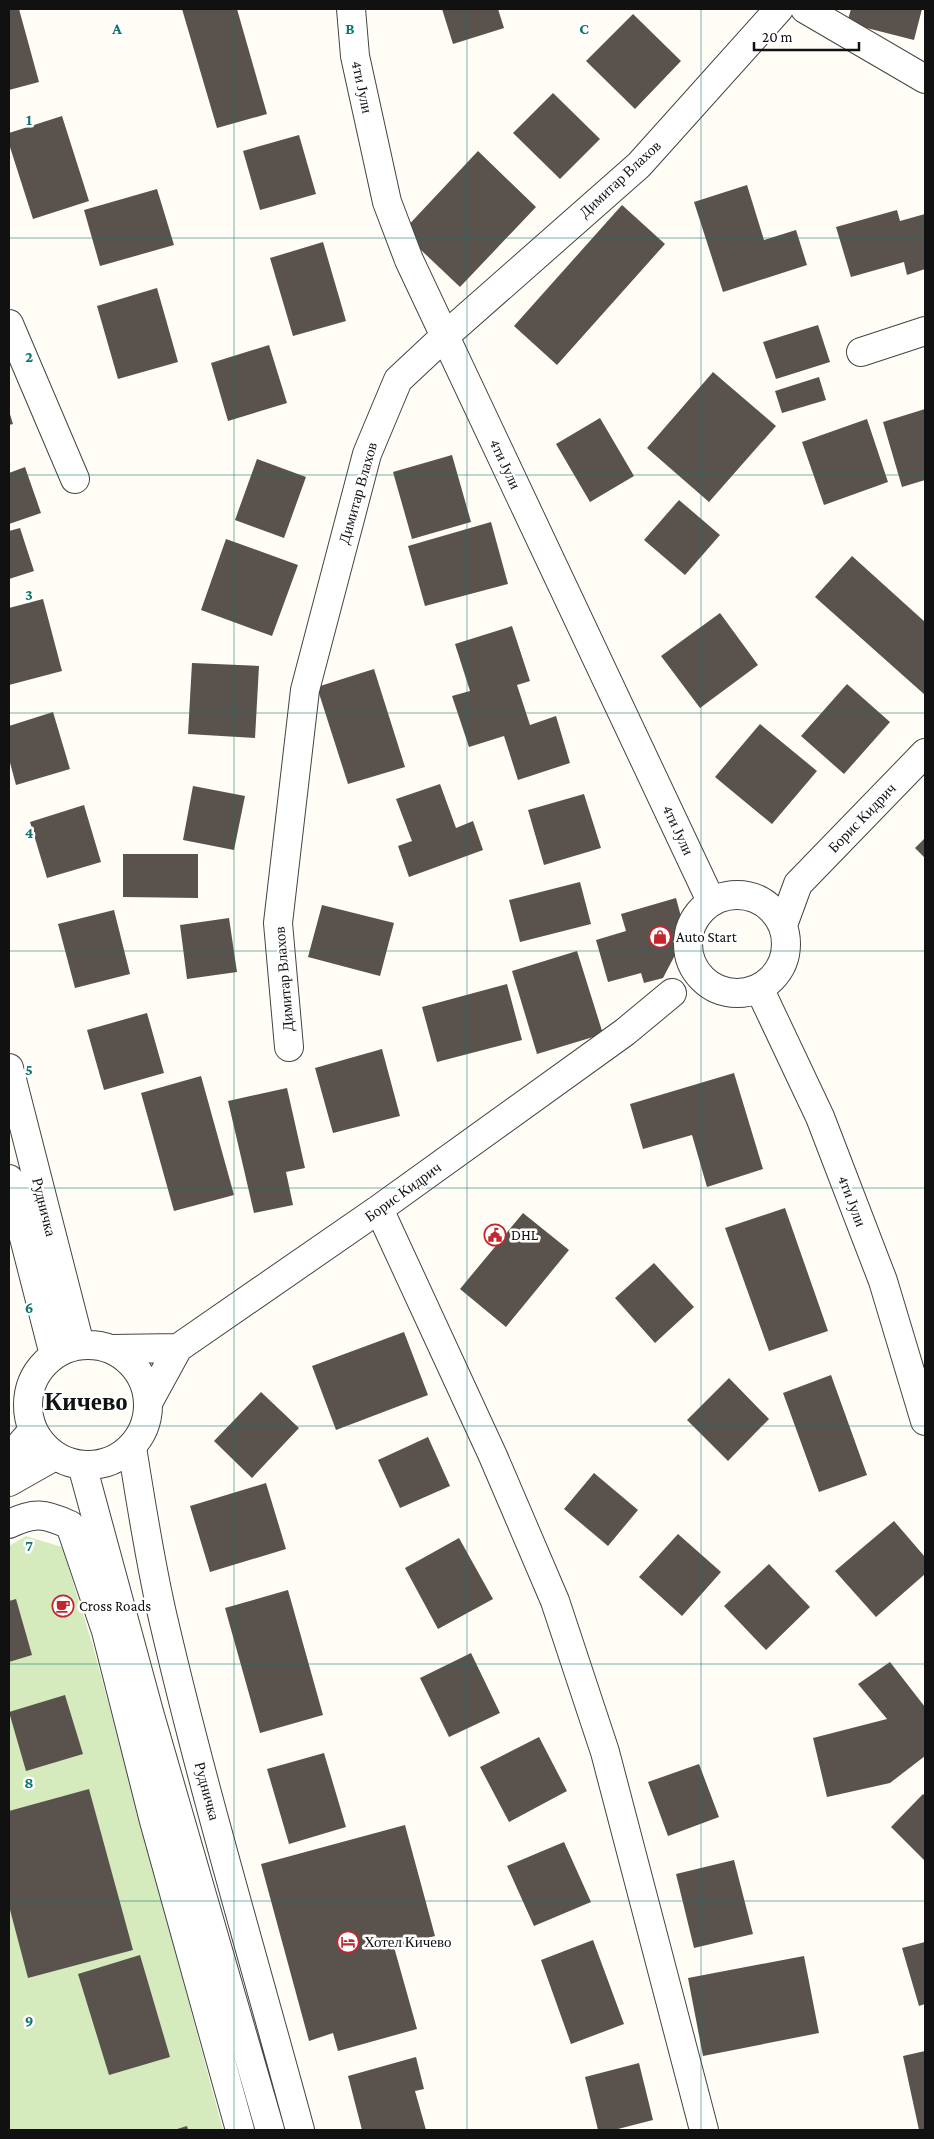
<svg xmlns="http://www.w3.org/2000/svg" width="934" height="2139" font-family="'Crimson Pro',serif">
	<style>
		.green { fill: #d5ebbd }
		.building { fill: #5a524d }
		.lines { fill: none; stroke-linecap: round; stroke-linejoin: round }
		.minor-casing { stroke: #444; stroke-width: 30 }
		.minor { stroke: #fff; stroke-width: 28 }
		.grid { fill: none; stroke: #0f766e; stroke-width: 1; stroke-opacity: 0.55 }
		.labels { text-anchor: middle; stroke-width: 5; stroke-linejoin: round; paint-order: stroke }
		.street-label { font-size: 15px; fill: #111; stroke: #fff }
		.poi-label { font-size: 15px; fill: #111; stroke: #fff; text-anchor: start }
		.town-label { font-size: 25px; font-weight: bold; fill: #111; stroke: #fff }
		.grid-label { font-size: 16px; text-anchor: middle; font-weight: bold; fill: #0f766e; stroke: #fff; stroke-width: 5; stroke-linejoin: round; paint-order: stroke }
	</style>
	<rect width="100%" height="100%" fill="#fffdf5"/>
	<path class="green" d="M26 1536 62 1547 93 1646 223 2130H9V1546Z"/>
	<path class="building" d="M9 9H19L39 82 9 90Z
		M182 9H237L267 114 217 128Z
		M442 9H498L504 28 453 44Z
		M851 9H922L914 40 847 23Z
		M633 14 681 61 635 109 586 61Z
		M553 93 600 139 560 179 513 133Z
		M62 116 89 201 33 219 9 144V133Z
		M299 135 316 194 260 210 243 151Z
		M478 151 536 207 460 287 402 232Z
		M747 185 764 240 796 230 807 265 723 292 694 202Z
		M157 189 174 245 100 266 84 210Z
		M622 205 665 244 557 365 514 326Z
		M897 210 900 221 925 214V269L907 275 904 262 851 277 836 227Z
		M323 242 346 321 293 336 270 258Z
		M157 288 178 362 118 379 97 306Z
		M818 325 830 362 776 379 763 342Z
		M269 345 287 403 228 421 211 363Z
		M713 372 776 426 709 502 647 448Z
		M819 377 826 400 782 413 775 391Z
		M925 409V480L902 487 883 422Z
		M9 411 13 424 9 425Z
		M600 418 634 476 590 502 556 444Z
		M867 419 888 482 824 505 802 442Z
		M452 455 471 522 412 539 393 472Z
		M257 459 306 477 284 538 235 520Z
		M25 467 41 513 9 524V473Z
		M679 500 720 535 685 575 644 540Z
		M491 522 508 584 425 606 408 546Z
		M20 528 34 571 9 579V531Z
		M226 539 298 565 272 636 201 610Z
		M852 556 925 622V695L815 597Z
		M43 599 62 671 9 685V608Z
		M720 613 758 665 700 708 661 656Z
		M512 626 530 681 517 685 530 725 556 716 570 763 518 780 504 736 469 747 452 696 470 691 455 644Z
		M192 663 259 666 255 738 188 734Z
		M374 669 405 767 348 784 317 687Z
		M847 684 890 722 844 774 801 736Z
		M53 712 70 769 16 785 9 759V726Z
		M760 724 817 771 772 824 715 777Z
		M440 784 456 828 473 821 483 850 409 877 398 846 412 841 396 799Z
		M193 786 245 796 234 850 183 840Z
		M584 794 601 848 544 865 528 810Z
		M84 805 101 862 47 878 30 822Z
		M925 838V858L915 848Z
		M123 854H198V898L123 897Z
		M580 882 591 924 520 942 509 900Z
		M676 898 683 924 675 955 663 978 644 983 641 973 608 982 596 940 626 931 621 914Z
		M322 905 394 923 380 976 308 957Z
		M114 910 130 974 75 988 58 924Z
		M229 918 237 972 187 979 180 925Z
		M577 951 603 1034 537 1054 512 971Z
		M507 984 522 1040 437 1062 422 1007Z
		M147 1013 164 1073 104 1090 87 1030Z
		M382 1049 400 1116 333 1133 315 1068Z
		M734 1073 763 1169 707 1187 692 1135 643 1149 630 1104Z
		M201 1076 234 1195 174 1211 141 1093Z
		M287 1088 305 1168 286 1172 293 1205 254 1213 228 1101Z
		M785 1208 828 1331 769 1351 725 1228Z
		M523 1213 569 1250 506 1327 460 1289Z
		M654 1263 694 1307 655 1343 615 1298Z
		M404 1332 428 1395 336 1430 312 1366Z
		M831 1375 867 1475 819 1492 783 1393Z
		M729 1378 769 1419 728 1461 687 1420Z
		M261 1392 299 1428 252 1478 214 1441Z
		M428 1437 450 1486 400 1508 378 1460Z
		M594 1473 638 1510 608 1546 564 1509Z
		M266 1483 286 1549 210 1572 190 1506Z
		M894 1521 925 1557V1574L876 1617 835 1571Z
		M678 1534 721 1572 682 1616 639 1577Z
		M459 1538 493 1599 438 1629 405 1568Z
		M769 1564 810 1607 766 1650 724 1606Z
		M288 1590 323 1715 260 1733 225 1608Z
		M16 1599 32 1655 9 1662V1601Z
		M471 1653 500 1713 449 1737 420 1678Z
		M890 1662 925 1707V1756L890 1783 827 1797 813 1738 887 1719 858 1684Z
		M65 1695 83 1754 26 1771 9 1712Z
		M539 1737 567 1791 509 1822 480 1767Z
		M324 1753 346 1827 289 1844 267 1769Z
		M699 1764 719 1817 668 1836 648 1782Z
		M89 1789 133 1950 28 1978 9 1906V1811Z
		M923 1794 925 1796V1861L891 1827Z
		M405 1825 435 1936 394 1947 417 2029 338 2051 333 2033 309 2041 261 1864Z
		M564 1842 591 1902 534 1926 507 1866Z
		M734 1860 753 1934 694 1948 676 1874Z
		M593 1940 624 2024 571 2044 541 1960Z
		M925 1942V2004L919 2006 902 1948Z
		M140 1955 170 2057 109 2075 78 1974Z
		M804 1956 819 2033 703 2056 688 1978Z
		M925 2051V2130H919L903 2056Z
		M416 2057 424 2089 415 2091 426 2130H362L348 2076Z
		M639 2063 653 2120 614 2130H598L585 2077Z
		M187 2126 188 2130H174Z"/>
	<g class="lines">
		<g class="minor-casing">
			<path id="minor" d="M351 9 355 56 387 202 409 260 711 901
				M805 9 925 79
				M9 324 75 479
				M861 352 925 331
				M688 944a49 49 0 1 1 98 0a49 49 0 1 1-98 0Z
				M783 925 798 884 925 753
				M759 988 820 1117 883 1281 925 1421
				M289 1047 278 923 305 690 367 454 398 380 445 336 639 165 779 9
				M9 1068 80 1345
				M9 1179 54 1355
				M379 1209 493 1456 555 1601 605 1752 704 2130
				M28 1405a60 60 0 1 1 120 0a60 60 0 1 1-120 0Z
				M111 1349 178 1348
				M149 1401 178 1348 379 1209 625 1032 672 993
				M132 1447C141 1504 150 1562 163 1618 203 1790 254 1960 300 2130
				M9 1458 33 1430
				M82 1465 149 1712 270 2130
				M9 1482 55 1456
				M9 1524C34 1512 44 1513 70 1525L106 1631 154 1821 240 2130"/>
		</g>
		<use href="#minor" class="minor"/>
	</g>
	<path class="grid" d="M234 9V2130M467 9V2130M701 9V2130M9 238H925M9 475H925M9 713H925M9 951H925M9 1188H925M9 1426H925M9 1664H925M9 1901H925"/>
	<defs>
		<g id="shop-ring" transform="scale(1.125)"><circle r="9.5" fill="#fff" stroke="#c4262e" stroke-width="1.5"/><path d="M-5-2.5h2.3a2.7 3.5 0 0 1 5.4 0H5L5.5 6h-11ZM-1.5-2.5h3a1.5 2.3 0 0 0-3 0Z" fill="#c4262e"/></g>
		<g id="civic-ring" transform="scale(1.125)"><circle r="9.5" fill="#fff" stroke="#c4262e" stroke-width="1.5"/><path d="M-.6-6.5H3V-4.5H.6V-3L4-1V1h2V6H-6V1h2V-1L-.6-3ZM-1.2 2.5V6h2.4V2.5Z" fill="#c4262e"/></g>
		<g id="cafe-ring" transform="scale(1.125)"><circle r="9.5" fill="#fff" stroke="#c4262e" stroke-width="1.5"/><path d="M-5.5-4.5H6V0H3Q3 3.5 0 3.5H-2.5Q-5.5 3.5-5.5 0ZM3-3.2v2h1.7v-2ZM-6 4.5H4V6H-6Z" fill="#c4262e"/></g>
		<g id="hotel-ring" transform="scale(1.125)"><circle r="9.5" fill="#fff" stroke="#c4262e" stroke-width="1.5"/><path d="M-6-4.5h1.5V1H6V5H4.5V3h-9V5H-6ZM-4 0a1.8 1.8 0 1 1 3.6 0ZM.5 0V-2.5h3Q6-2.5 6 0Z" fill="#c4262e"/></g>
	</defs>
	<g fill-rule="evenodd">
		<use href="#shop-ring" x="660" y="937"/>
		<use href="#civic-ring" x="495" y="1235"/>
		<use href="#cafe-ring" x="63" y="1606"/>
		<use href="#hotel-ring" x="348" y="1942"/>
	</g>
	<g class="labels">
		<g class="street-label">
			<text transform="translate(362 87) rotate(78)" y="5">4ти Јули</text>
			<text transform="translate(620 179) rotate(-43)" y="5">Димитар Влахов</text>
			<text transform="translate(505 464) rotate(65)" y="5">4ти Јули</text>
			<text transform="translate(358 493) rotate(-74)" y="5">Димитар Влахов</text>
			<text transform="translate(862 818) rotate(-46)" y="5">Борис Кидрич</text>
			<text transform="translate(678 830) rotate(65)" y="5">4ти Јули</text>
			<text transform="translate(284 979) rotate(-95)" y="5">Димитар Влахов</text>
			<text transform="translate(403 1192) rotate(-36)" y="5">Борис Кидрич</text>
			<text transform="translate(852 1201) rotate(69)" y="5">4ти Јули</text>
			<text transform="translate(44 1207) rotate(76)" y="5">Рудничка</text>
			<text transform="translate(207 1791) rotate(75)" y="5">Рудничка</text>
		</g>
		<g class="poi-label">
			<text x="676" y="942">Auto Start</text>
			<text x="511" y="1240">DHL</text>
			<text x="79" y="1611">Cross Roads</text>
			<text x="364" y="1947">Хотел Кичево</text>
		</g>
		<g class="town-label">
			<text x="86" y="1410">Кичево</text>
		</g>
	</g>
	<g class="grid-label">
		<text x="117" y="34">A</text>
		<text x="350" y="34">B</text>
		<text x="584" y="34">C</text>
		<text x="29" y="125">1</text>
		<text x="29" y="362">2</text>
		<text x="29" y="600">3</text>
		<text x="29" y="838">4</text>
		<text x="29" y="1075">5</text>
		<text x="29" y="1313">6</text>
		<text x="29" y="1551">7</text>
		<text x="29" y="1788">8</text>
		<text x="29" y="2026">9</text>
	</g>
	<rect width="934" height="2139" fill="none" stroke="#111111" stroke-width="20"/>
	<path d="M754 42v8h105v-8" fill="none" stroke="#111111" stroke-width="2.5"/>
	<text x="762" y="42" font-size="15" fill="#111111" stroke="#ffffff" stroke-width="4" paint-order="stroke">20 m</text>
</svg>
